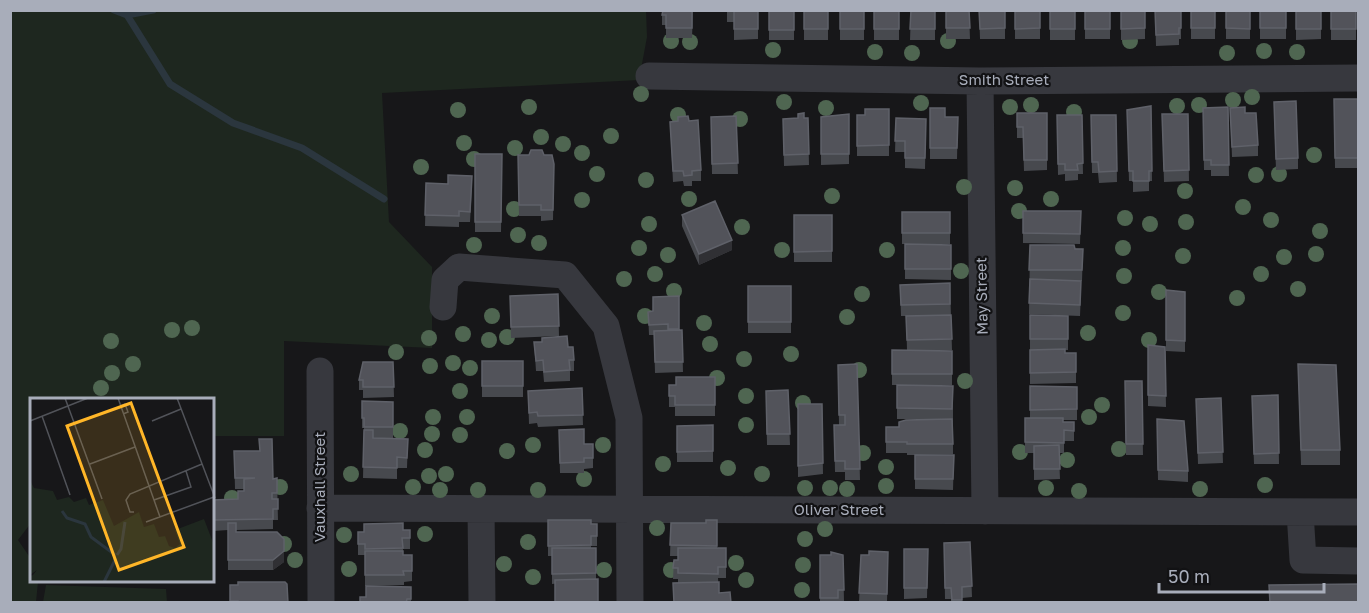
<svg xmlns="http://www.w3.org/2000/svg" width="1369" height="613" font-family="'Golos Text',sans-serif">
	<style>
		.green { fill: #1e271f }
		.lines { fill: none; stroke-linecap: round; stroke-linejoin: round }
		.stream { stroke: #2b363e; stroke-width: 7 }
		.minor { stroke: #37383e; stroke-width: 27 }
		.tree { fill: #4f6651 }
		.wall { fill: #47494e }
		.shaded-wall { fill: #303034 }
		.building { fill: #52535a; stroke: #5f6169; stroke-width: 1.5 }
		.labels { text-anchor: middle; stroke-width: 4.5; stroke-linejoin: round; paint-order: stroke }
		.street-label { font-size: 15px; fill: #a8adba; stroke: #121214 }
		.inset-river { fill: none; stroke: #2b363e; stroke-width: 3 }
		.inset-road { fill: none; stroke: #515359; stroke-width: 1.5 }
		.view { fill: #ffb628; fill-opacity: 0.15; stroke: #ffb628; stroke-width: 3 }
		.inset-edge { fill: none; stroke: #a8adba; stroke-width: 3 }
	</style>
	<rect width="100%" height="100%" fill="#171719"/>
	<path class="green" d="M646 10 647 37 639 80 382 93 389 222 432 267V348L284 341V436H213V400H32L31 523 18 540 31 559 32 582H38L36 602H11L10 11Z
		M46 585 166 589 167 602H43Z"/>
	<g class="lines">
		<path class="stream" d="M114 10 127 15 153 10
			M127 15 170 84 233 123 302 148 384 199"/>
		<path class="minor" d="M649 76 980 81 1358 78
			M980 81 985 511
			M443 307 445 280 459 267 565 275 606 326 629 418 630 602
			M320 371 321 602
			M320 508 1358 512
			M481 508 482 602
			M1300 512 1303 560 1358 561"/>
	</g>
	<g class="tree">
		<circle cx="671" cy="41" r="8"/>
		<circle cx="948" cy="41" r="8"/>
		<circle cx="1130" cy="41" r="8"/>
		<circle cx="690" cy="42" r="8"/>
		<circle cx="773" cy="50" r="8"/>
		<circle cx="1264" cy="51" r="8"/>
		<circle cx="875" cy="52" r="8"/>
		<circle cx="1297" cy="52" r="8"/>
		<circle cx="912" cy="53" r="8"/>
		<circle cx="1227" cy="53" r="8"/>
		<circle cx="641" cy="94" r="8"/>
		<circle cx="1252" cy="97" r="8"/>
		<circle cx="1233" cy="100" r="8"/>
		<circle cx="784" cy="102" r="8"/>
		<circle cx="921" cy="103" r="8"/>
		<circle cx="1031" cy="105" r="8"/>
		<circle cx="1199" cy="105" r="8"/>
		<circle cx="1177" cy="106" r="8"/>
		<circle cx="529" cy="107" r="8"/>
		<circle cx="1010" cy="107" r="8"/>
		<circle cx="826" cy="108" r="8"/>
		<circle cx="458" cy="110" r="8"/>
		<circle cx="1074" cy="112" r="8"/>
		<circle cx="678" cy="115" r="8"/>
		<circle cx="740" cy="119" r="8"/>
		<circle cx="611" cy="136" r="8"/>
		<circle cx="541" cy="137" r="8"/>
		<circle cx="464" cy="143" r="8"/>
		<circle cx="563" cy="144" r="8"/>
		<circle cx="515" cy="148" r="8"/>
		<circle cx="582" cy="153" r="8"/>
		<circle cx="1314" cy="155" r="8"/>
		<circle cx="474" cy="159" r="8"/>
		<circle cx="421" cy="167" r="8"/>
		<circle cx="597" cy="174" r="8"/>
		<circle cx="1279" cy="174" r="8"/>
		<circle cx="1256" cy="175" r="8"/>
		<circle cx="646" cy="180" r="8"/>
		<circle cx="964" cy="187" r="8"/>
		<circle cx="1015" cy="188" r="8"/>
		<circle cx="1185" cy="191" r="8"/>
		<circle cx="832" cy="196" r="8"/>
		<circle cx="689" cy="199" r="8"/>
		<circle cx="1051" cy="199" r="8"/>
		<circle cx="582" cy="200" r="8"/>
		<circle cx="1243" cy="207" r="8"/>
		<circle cx="514" cy="209" r="8"/>
		<circle cx="1019" cy="211" r="8"/>
		<circle cx="1125" cy="218" r="8"/>
		<circle cx="1271" cy="220" r="8"/>
		<circle cx="1186" cy="222" r="8"/>
		<circle cx="649" cy="224" r="8"/>
		<circle cx="1150" cy="224" r="8"/>
		<circle cx="742" cy="227" r="8"/>
		<circle cx="1320" cy="231" r="8"/>
		<circle cx="518" cy="235" r="8"/>
		<circle cx="539" cy="243" r="8"/>
		<circle cx="474" cy="245" r="8"/>
		<circle cx="639" cy="248" r="8"/>
		<circle cx="1123" cy="248" r="8"/>
		<circle cx="782" cy="250" r="8"/>
		<circle cx="887" cy="250" r="8"/>
		<circle cx="1316" cy="254" r="8"/>
		<circle cx="668" cy="255" r="8"/>
		<circle cx="1183" cy="256" r="8"/>
		<circle cx="1284" cy="257" r="8"/>
		<circle cx="961" cy="271" r="8"/>
		<circle cx="655" cy="274" r="8"/>
		<circle cx="1261" cy="274" r="8"/>
		<circle cx="1124" cy="276" r="8"/>
		<circle cx="624" cy="279" r="8"/>
		<circle cx="1298" cy="289" r="8"/>
		<circle cx="674" cy="291" r="8"/>
		<circle cx="1159" cy="292" r="8"/>
		<circle cx="862" cy="294" r="8"/>
		<circle cx="1237" cy="298" r="8"/>
		<circle cx="1123" cy="313" r="8"/>
		<circle cx="492" cy="316" r="8"/>
		<circle cx="645" cy="316" r="8"/>
		<circle cx="847" cy="317" r="8"/>
		<circle cx="704" cy="323" r="8"/>
		<circle cx="192" cy="328" r="8"/>
		<circle cx="172" cy="330" r="8"/>
		<circle cx="1088" cy="333" r="8"/>
		<circle cx="463" cy="334" r="8"/>
		<circle cx="507" cy="337" r="8"/>
		<circle cx="429" cy="338" r="8"/>
		<circle cx="489" cy="340" r="8"/>
		<circle cx="1149" cy="340" r="8"/>
		<circle cx="111" cy="341" r="8"/>
		<circle cx="710" cy="344" r="8"/>
		<circle cx="396" cy="352" r="8"/>
		<circle cx="791" cy="354" r="8"/>
		<circle cx="744" cy="359" r="8"/>
		<circle cx="453" cy="363" r="8"/>
		<circle cx="133" cy="364" r="8"/>
		<circle cx="430" cy="366" r="8"/>
		<circle cx="470" cy="368" r="8"/>
		<circle cx="859" cy="370" r="8"/>
		<circle cx="112" cy="373" r="8"/>
		<circle cx="717" cy="378" r="8"/>
		<circle cx="965" cy="381" r="8"/>
		<circle cx="101" cy="388" r="8"/>
		<circle cx="460" cy="391" r="8"/>
		<circle cx="746" cy="396" r="8"/>
		<circle cx="803" cy="403" r="8"/>
		<circle cx="1102" cy="405" r="8"/>
		<circle cx="433" cy="417" r="8"/>
		<circle cx="467" cy="417" r="8"/>
		<circle cx="1089" cy="417" r="8"/>
		<circle cx="746" cy="425" r="8"/>
		<circle cx="400" cy="431" r="8"/>
		<circle cx="432" cy="434" r="8"/>
		<circle cx="460" cy="435" r="8"/>
		<circle cx="533" cy="445" r="8"/>
		<circle cx="603" cy="445" r="8"/>
		<circle cx="1119" cy="449" r="8"/>
		<circle cx="425" cy="450" r="8"/>
		<circle cx="507" cy="451" r="8"/>
		<circle cx="1020" cy="452" r="8"/>
		<circle cx="863" cy="453" r="8"/>
		<circle cx="1067" cy="460" r="8"/>
		<circle cx="663" cy="464" r="8"/>
		<circle cx="886" cy="467" r="8"/>
		<circle cx="728" cy="468" r="8"/>
		<circle cx="351" cy="474" r="8"/>
		<circle cx="446" cy="474" r="8"/>
		<circle cx="762" cy="474" r="8"/>
		<circle cx="429" cy="476" r="8"/>
		<circle cx="584" cy="479" r="8"/>
		<circle cx="1265" cy="485" r="8"/>
		<circle cx="886" cy="486" r="8"/>
		<circle cx="280" cy="487" r="8"/>
		<circle cx="413" cy="487" r="8"/>
		<circle cx="805" cy="488" r="8"/>
		<circle cx="830" cy="488" r="8"/>
		<circle cx="1046" cy="488" r="8"/>
		<circle cx="847" cy="489" r="8"/>
		<circle cx="1200" cy="489" r="8"/>
		<circle cx="440" cy="490" r="8"/>
		<circle cx="478" cy="490" r="8"/>
		<circle cx="538" cy="490" r="8"/>
		<circle cx="1079" cy="491" r="8"/>
		<circle cx="232" cy="498" r="8"/>
		<circle cx="657" cy="528" r="8"/>
		<circle cx="825" cy="529" r="8"/>
		<circle cx="425" cy="534" r="8"/>
		<circle cx="344" cy="535" r="8"/>
		<circle cx="805" cy="539" r="8"/>
		<circle cx="528" cy="542" r="8"/>
		<circle cx="284" cy="544" r="8"/>
		<circle cx="295" cy="560" r="8"/>
		<circle cx="736" cy="563" r="8"/>
		<circle cx="504" cy="564" r="8"/>
		<circle cx="803" cy="565" r="8"/>
		<circle cx="349" cy="569" r="8"/>
		<circle cx="604" cy="570" r="8"/>
		<circle cx="671" cy="570" r="8"/>
		<circle cx="533" cy="577" r="8"/>
		<circle cx="746" cy="580" r="8"/>
		<circle cx="802" cy="590" r="8"/>
	</g>
	<path class="wall" d="M693 10 692 38H666V25H662V15Z
		M727 10H758V39L734 40V22H727Z
		M769 10H794V40H769Z
		M804 10H828V40H804Z
		M840 10H864V40H840Z
		M874 10H899V40H874Z
		M911 10H935V40H910Z
		M946 10H969L970 39H946Z
		M979 10H1005V39H980Z
		M1015 10H1040V39H1015Z
		M1050 10H1075V40H1050Z
		M1085 10H1110V39H1085Z
		M1121 10H1145V39L1121 40Z
		M1155 10H1181V39H1179V45L1156 46Z
		M1191 10H1215V39H1191Z
		M1226 10H1250V39H1226Z
		M1260 10H1286V39H1260Z
		M1296 10H1321V39L1296 40Z
		M1331 10H1356V40H1331Z
		M1334 99H1359V168H1335Z
		M1151 106 1152 181H1149V191L1133 192V181H1129L1127 110Z
		M1228 107 1229 176H1211V170H1204L1203 108Z
		M930 108 945 117H958L957 159H930Z
		M1230 108 1245 113 1258 145V156L1232 157Z
		M889 109V156H857V115H865Z
		M1274 112 1298 158V169L1276 170Z
		M1017 113H1047V170L1024 171 1023 138H1017Z
		M849 114V164L821 165V117Z
		M1162 114H1188L1189 181 1164 182Z
		M1057 115H1082L1083 174H1078V180L1065 181V174L1058 175Z
		M1091 115H1116L1117 182 1099 183 1098 173H1092Z
		M736 116 738 174H712L711 117Z
		M804 118H808L809 165 784 166 783 119Z
		M896 118 926 119 925 169 905 168V152H895Z
		M689 121 701 170V181H692V186H684L683 181 673 182 670 122Z
		M475 154H502L501 232H475Z
		M518 155H544L554 164 553 220 541 221V216H519Z
		M426 183 472 186 470 222H459V227L425 226Z
		M1023 211H1081L1080 244 1023 243Z
		M902 212H950V244H902Z
		M682 215 732 250 699 265 682 226Z
		M794 215H832V262H794Z
		M905 244 951 245V280L905 279Z
		M1030 245 1083 249 1082 281H1080L1081 292 1080 316 1029 314Z
		M950 283 952 350 925 351H952V385H892V350H907L906 316H901L900 285Z
		M748 286H791V333H748Z
		M1166 290 1185 292V352L1166 351Z
		M558 294 559 336 511 338 510 296Z
		M679 296V330H682L683 372 655 373 654 335H649L648 312 653 311Z
		M1030 315 1068 316V350H1065V353H1076V383L1030 384Z
		M534 342 568 347 574 360V371H570V381L544 382 543 371H536Z
		M1148 345 1165 347 1166 407 1148 406Z
		M482 361H523V397H482Z
		M393 362 394 397 363 398V390H359V380Z
		M857 364 860 480H845V472H835L834 425H839L838 365Z
		M1298 364 1340 450V465H1301Z
		M715 377V416H675V407H669V385H676Z
		M1125 381H1142L1143 455H1126Z
		M897 385 953 386V454L917 455H954L953 490 915 489V455H907V453H886V427H899L933 419H897Z
		M1030 386 1077 387V420H1063V422H1074V441H1064V453H1059L1060 479 1034 480V453H1025V418H1030Z
		M582 388 583 425 538 427 537 423 529 424 528 391Z
		M788 390 790 445H767L766 391Z
		M1278 395 1279 464H1254L1252 406Z
		M1221 398 1223 463 1198 464 1196 399Z
		M362 401 393 402V438L408 439 407 468H397V479L363 478 364 428H362Z
		M798 404H822L823 474 798 477Z
		M1157 419 1188 471V482L1158 480Z
		M713 425V462H677V426Z
		M559 430 584 444 593 458V468L584 469V473H560Z
		M234 451 273 479 277 478 278 520H273V529L236 530V532L284 562 273 570H228V530L213 531V500L238 499 244 491V489H235Z
		M548 520 597 524V546H591V548H596V579L552 584V556H548Z
		M717 520V548H726V578H718L719 593 731 603 678 583V579H673L674 560H678V556H670L671 523H706Z
		M410 530V549H403V555H412V581L404 582V585L365 586V555H358V532Z
		M970 542 972 597 962 598V603H951V599H945L944 543Z
		M904 549H928L927 598 904 599Z
		M888 552 887 603H859L861 555H869Z
		M820 555H843L844 601H838V603H820Z
		M411 587V603H360L366 597Z"/>
	<path class="shaded-wall" d="M732 240V250L699 265V254Z
		M284 551V562L273 570V560Z"/>
	<path class="building" d="M663 10H692V28H666V15H662Z
		M727 10H758V29H734V11Z
		M769 10H794V30H769Z
		M804 10H828V29H804Z
		M840 10H864V29H840Z
		M874 10H899V29H874Z
		M911 10H935V29H910Z
		M946 10H969L970 28H946Z
		M979 10H1005V28L980 29Z
		M1015 10H1040V28L1015 29Z
		M1050 10H1075V29H1050Z
		M1085 10H1110V29H1085Z
		M1121 10H1145V28L1121 29Z
		M1155 10H1181V28H1179V34L1156 35Z
		M1191 10H1215V28H1191Z
		M1226 10H1250V29L1226 28Z
		M1260 10H1286V28H1260Z
		M1296 10H1321V29H1296Z
		M1331 10H1356V29H1331Z
		M1334 99H1359V158H1335Z
		M1296 101 1298 158 1276 159 1274 102Z
		M1151 106 1152 171H1149V181H1133V171H1129L1127 110Z
		M1228 107 1229 165H1211V160H1204L1203 108Z
		M1245 107V113H1256L1258 145 1232 147 1230 108Z
		M930 108H945V117H958L957 148H930Z
		M865 109H889V145L857 146V115H865Z
		M804 113V118H808L809 154 784 155 783 119 798 118V114Z
		M1017 113H1047V160H1024L1023 127H1017Z
		M849 114V154H821V117Z
		M1162 114H1188L1189 170 1164 171Z
		M1057 115H1082L1083 163 1077 164 1078 170H1065V164H1058Z
		M1091 115H1116L1117 171 1099 172 1098 162H1092Z
		M688 116 689 121 698 120 701 170 692 171V175L684 176 683 171H673L670 122 678 121V117Z
		M736 116 738 163 712 164 711 117Z
		M896 118 926 119 925 158H905V141H895Z
		M531 150H542L544 155H552L554 164 553 210H541V205H519L518 155H529Z
		M475 154H502L501 222H475Z
		M448 175 472 176 470 212 459 211V216L425 215 426 183 448 184Z
		M715 201 732 240 699 254 682 215Z
		M1023 211H1081L1080 234 1023 233Z
		M902 212H950V233H902Z
		M794 215H832V251L794 252Z
		M905 244 951 245V269H905Z
		M1030 245H1074L1075 249H1083L1082 270H1029Z
		M1030 279 1081 281 1080 305 1029 303Z
		M950 283V304L901 305 900 285Z
		M748 286H791V322H748Z
		M1166 290 1185 292V341L1166 340Z
		M558 294 559 326 511 327 510 296Z
		M679 296V329H668V324L649 325 648 312 653 311V297Z
		M951 315 952 339 907 340 906 316Z
		M1030 315 1068 316V339H1030Z
		M682 330 683 362H655L654 331Z
		M567 336 568 347H573L574 360H569L570 370 544 372 543 360 536 361 534 342H542V338Z
		M1148 345 1165 347 1166 396 1148 395Z
		M1065 349V353H1076V372L1030 373V350Z
		M892 350 952 351V374H892Z
		M482 361H523V386H482Z
		M363 362H393L394 387H363V380H359Z
		M857 364 860 469H845V461H835L834 425H845V415H839L838 365Z
		M1298 364 1336 365 1340 450H1301Z
		M676 377H715V405H675V396H669V385H676Z
		M1125 381H1142L1143 444H1126Z
		M897 385 953 386 952 409 897 408Z
		M1030 386 1077 387V409L1030 410Z
		M582 388 583 415 538 416 537 412 529 413 528 391Z
		M788 390 790 434H767L766 391Z
		M1278 395 1279 453 1254 454 1252 396Z
		M1221 398 1223 452 1198 453 1196 399Z
		M362 401 393 402V427H364V418H362Z
		M798 404H822L823 463 798 466Z
		M1025 418H1063V422H1074V431L1064 430V443L1025 442Z
		M952 419 953 444H907V442H886V427H899V422L906 420Z
		M1157 419 1184 421 1188 471 1158 470Z
		M713 425V451L677 452V426Z
		M584 429V444H593V458H584V462L560 463 559 430Z
		M364 430H373V438L408 439 407 458 397 457V468L363 467Z
		M259 439H272L273 479 277 478V493H272V499H278V509H273V519L213 520V500L238 499V491H244V479L255 478H235L234 451H260Z
		M1059 445 1060 469H1034V446Z
		M915 455H954L953 479H915Z
		M548 520H591V524H597V536H591V545L548 546Z
		M706 520H717V546L670 545 671 523H706Z
		M228 523H236V532H277L284 539V551L273 560H228Z
		M403 523V530H410V538H402L403 548 365 549V544H358V532H364V524Z
		M970 542 972 586 962 587V600H952L951 588H945L944 543Z
		M552 548H596V573L552 574Z
		M678 548H726V567H718V574L678 573V568H673L674 560H678Z
		M904 549H928L927 588H904Z
		M365 551H403V555H412V571H403L404 575H365Z
		M869 551 888 552 887 594 859 593 861 555H869Z
		M831 552 843 555 844 590H838V598H820V555H831Z
		M598 579V603H555V580Z
		M238 582H285L287 584 288 603H238V601H230V585H238Z
		M719 582V593L730 592 731 603H674L673 583Z
		M1359 584V603H1270L1269 585Z
		M366 586 411 587V599H407L406 603H360V597H366Z"/>
	<g class="labels">
		<g class="street-label">
			<text x="1004" y="85">Smith Street</text>
			<text transform="translate(982 296) rotate(-91)" y="5">May Street</text>
			<text transform="translate(320 487) rotate(-90)" y="5">Vauxhall Street</text>
			<text x="839" y="515">Oliver Street</text>
		</g>
	</g>
	<g transform="translate(30 398)">
		<rect width="184" height="184" fill="#171719"/>
		<path d="M0 82 4 90 23 93 27 102 39 99 44 104 56 100 59 107 73 102 84 128 109 114 114 129 124 126 129 139 135 138 139 148 145 150 150 146 145 132 174 121 184 147V184H0V178L3 177 7 172 0 177Z" fill="#1e271f"/>
		<path class="inset-river" d="M32 113 37 120 55 126 61 139 84 156 85 162 74 184M87 157 91 151 95 124"/>
		<path class="inset-road" d="M35 0 72 101M88 0 130 119M147 0 185 100M90 8 95 6 98 14 93 16M12 18 40 97M0 23 58 0M122 23 151 11M60 66 105 49M124 102 161 89 156 73M104 114H100L96 102 100 96 172 66M116 124 184 99"/>
		<path class="view" d="M101 5 154 149 89 172 37 28Z"/>
		<rect width="184" height="184" class="inset-edge"/>
	</g>
	<rect width="1369" height="613" fill="none" stroke="#a8adba" stroke-width="24"/>
	<path d="M1159 583v9h165v-9" fill="none" stroke="#a8adba" stroke-width="3"/>
	<text x="1168" y="583" font-size="18" fill="#a8adba" stroke="#121214" stroke-width="4.5" paint-order="stroke">50 m</text>
</svg>
